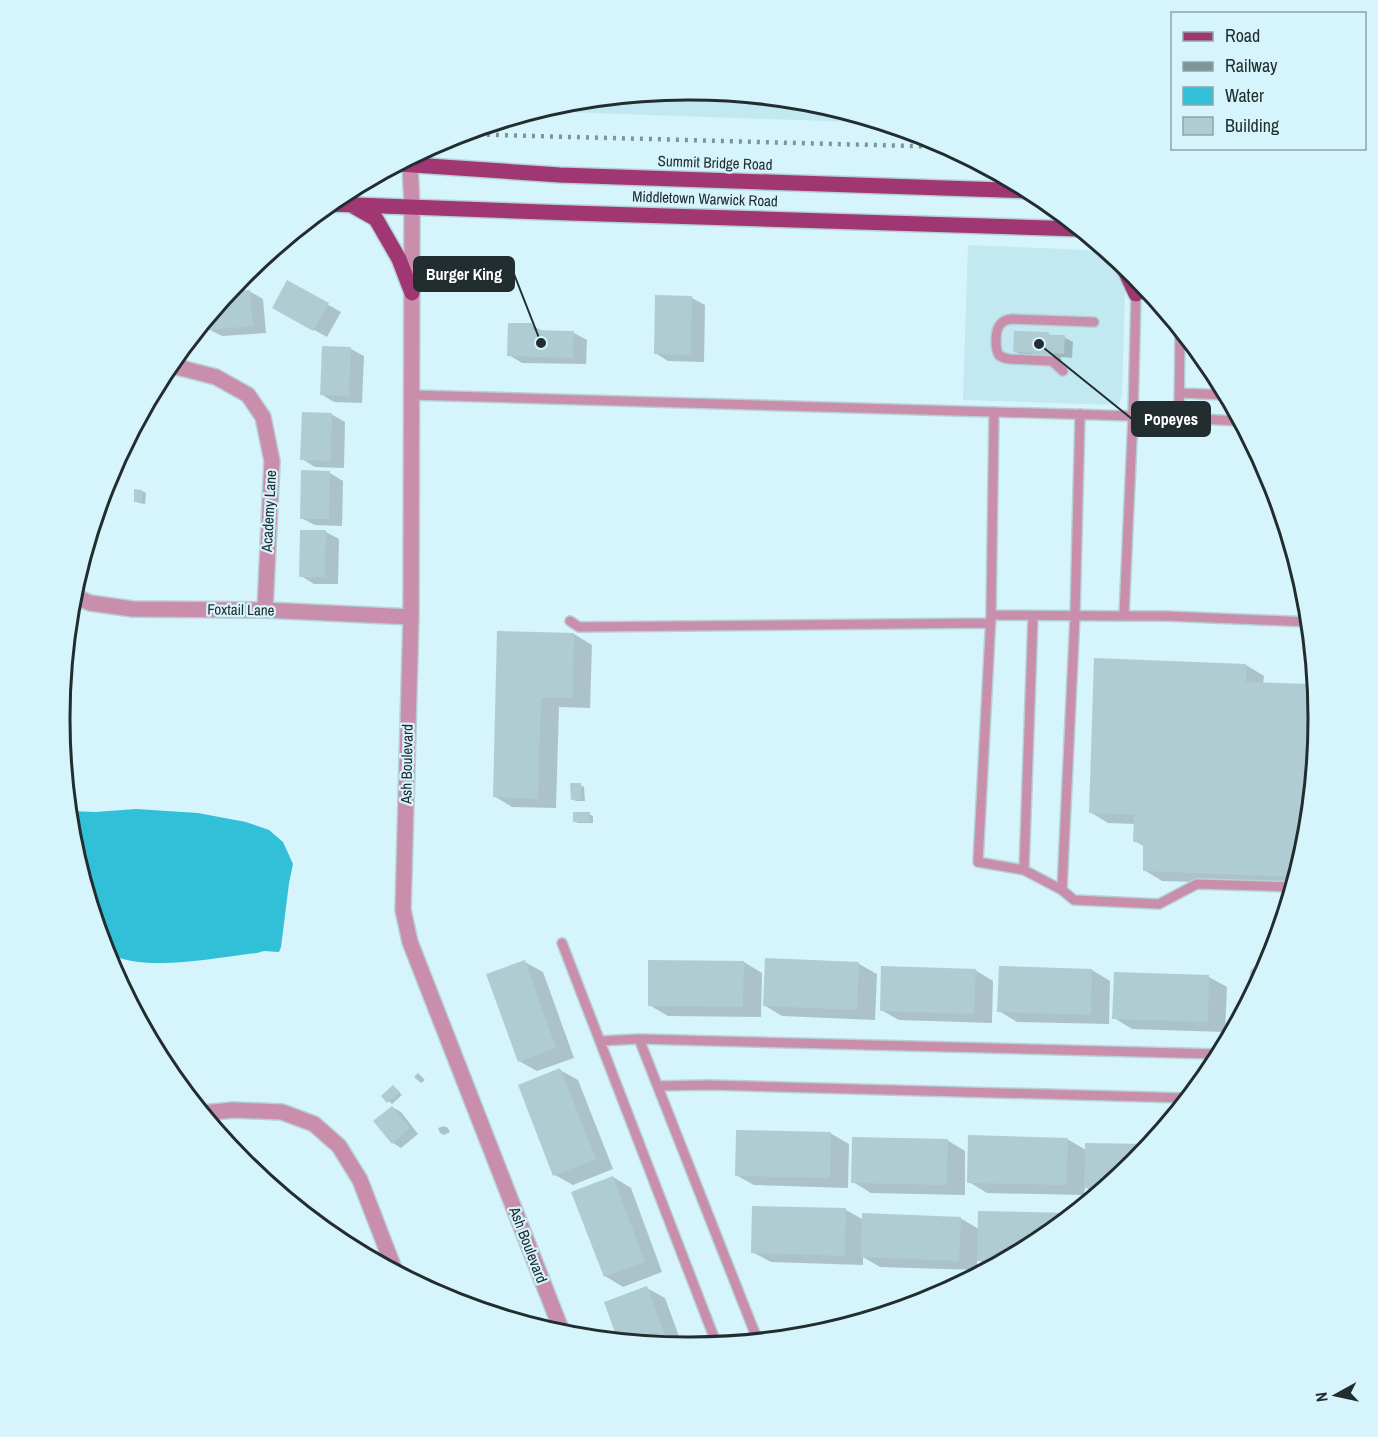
<svg xmlns="http://www.w3.org/2000/svg" width="1378" height="1437" font-family="'Archivo Narrow',sans-serif">
	<style>
		.built { fill: #c2e9f1 }
		.water { fill: #32c0d8 }
		.shadow { fill: #0003 }
		.building { fill: #aeccd2 }
		.lines { fill: none; stroke-linecap: round; stroke-linejoin: round }
		.service-casing { stroke: #b6d0d6; stroke-width: 12 }
		.minor-casing { stroke: #b6d0d6; stroke-width: 18 }
		.primary-casing { stroke: #b6d0d6; stroke-width: 18 }
		.service { stroke: #c98eab; stroke-width: 9 }
		.minor { stroke: #c98eab; stroke-width: 15 }
		.primary { stroke: #a03772; stroke-width: 15 }
		.rail { stroke: #7f9499; stroke-width: 4.5; stroke-dasharray: 3 6; stroke-linecap: butt }
		.labels { text-anchor: middle; stroke-width: 4.5; stroke-linejoin: round; paint-order: stroke }
		.street-label { font-size: 15px; fill: #222d30; stroke: #d6f4fb }
		.rim { fill: none; stroke: #222d30; stroke-width: 3 }
		.leader { fill: none; stroke: #222d30; stroke-width: 2 }
		.callout-dot { fill: #222d30; stroke: #d6f4fb; stroke-width: 2 }
		.callout { fill: #222d30; stroke: #222d30; stroke-width: 2 }
		.callout-label { font-size: 16px; text-anchor: middle; font-weight: bold; fill: #fff }
	</style>
	<rect width="100%" height="100%" fill="#d6f4fb"/>
	<path class="built" d="M689 90 812 102 883 123 535 111 567 102Z
		M968 245 1086 250 1099 253 1114 264 1120 271 1124 284 1125 291 1122 394 1119 404 1116 405 963 400Z"/>
	<path class="water" d="M136 809 198 813 246 822 269 830 283 842 293 864 289 883 281 947 279 952 264 951 257 953C222 957 188 964 153 963 137 963 121 959 106 954L72 841 69 811 95 812Z"/>
	<path class="shadow" d="M288 282 341 312 327 337 274 308Z
		M249 291 263 299 266 333 222 336 208 329Z
		M692 298 705 305 704 362 668 361 655 353Z
		M202 325V340H190Z
		M532 325 544 332 574 333 587 340 586 364 522 363 509 355Z
		M1048 334 1053 336 1064 337 1073 342 1072 358 1061 357V360H1042L1023 356 1015 351Z
		M351 349 364 356 362 403 334 402 321 394Z
		M331 414 345 422 344 468 315 467 302 459Z
		M330 473 343 481 342 526 315 525 301 518Z
		M142 491 146 493 145 504 139 503 135 501Z
		M326 532 339 539 338 584H314L301 576Z
		M499 632 574 634 592 645 590 708 559 707 556 808 512 807 494 796Z
		M1312 660 1318 718 1306 842 1293 885 1162 881 1144 870 1145 847 1135 841V824L1108 823 1090 812 1246 665 1264 676 1263 684 1311 686Z
		M580 785 584 787 585 801H576L572 799Z
		M589 814 593 816V823H578L574 821Z
		M525 962 543 972 574 1058 537 1071 519 1061Z
		M744 962 762 973 761 1017 668 1016 649 1005Z
		M859 964 877 974 875 1020 782 1016 764 1005Z
		M975 970 993 981 992 1023 899 1020 881 1010Z
		M1092 970 1110 981 1109 1024 1017 1022 999 1011Z
		M1209 977 1227 987 1225 1032 1132 1029 1114 1018Z
		M560 1070 578 1080 613 1169 573 1185 555 1175Z
		M418 1073 425 1080 421 1083 414 1077Z
		M393 1086 402 1095 392 1104 383 1096Z
		M392 1107 401 1112 418 1134 401 1148 393 1143Z
		M444 1126 448 1128 450 1132 444 1135 440 1133 438 1128Z
		M830 1133 849 1144 848 1188 754 1185 736 1175Z
		M1067 1139 1086 1150V1145L1148 1146 1134 1164 1105 1187H1102V1189L1097 1194 1085 1187 1084 1195 987 1193 969 1182Z
		M947 1140 965 1151V1195L871 1193 853 1182Z
		M613 1177 631 1188 662 1272 623 1287 605 1276Z
		M754 1207 846 1210 864 1220 960 1218 979 1229V1213L1071 1214 1038 1242 991 1267 977 1259V1270L880 1267 863 1257V1265L771 1262 752 1252Z
		M647 1288 665 1298 683 1347 620 1341Z"/>
	<path class="building" d="M287 280 329 303 313 331 272 308Z
		M250 290 253 326 207 330 206 320 230 291Z
		M655 295 692 296 691 355 654 354Z
		M508 323H532V330L574 331 573 358 507 356Z
		M1014 331 1049 332 1048 335H1065L1064 354 1053 353V356H1032V353L1013 352Z
		M322 346 351 347 349 396 320 395Z
		M302 412 332 413 331 461 300 460Z
		M301 470 330 471 329 519H300Z
		M134 489 142 490V502H134Z
		M300 530H326L325 577H299Z
		M497 631 574 633 573 698H541L538 799 493 797Z
		M1094 658 1246 664V682L1310 684 1311 659H1312L1318 718 1306 842 1295 877 1143 871V843L1133 842 1134 815 1089 813Z
		M570 783H581V800H571Z
		M573 812H590V822H573Z
		M765 958 859 962 857 1010 763 1006Z
		M525 960 556 1048 518 1062 486 974Z
		M648 960 744 961 743 1007 648 1006Z
		M881 966 976 969 974 1014 880 1011Z
		M999 966 1092 969 1091 1015 997 1012Z
		M1114 972 1209 975 1208 1022 1112 1019Z
		M560 1068 596 1159 553 1176 518 1085Z
		M393 1085 400 1092 387 1103 381 1096Z
		M392 1106 410 1128 392 1144 373 1121Z
		M736 1130 831 1132 830 1178 735 1176Z
		M968 1135 1068 1138 1067 1185 967 1183Z
		M852 1137 948 1139 947 1185 851 1183Z
		M1085 1143 1149 1144 1134 1164 1103 1188H1084Z
		M613 1176 645 1262 604 1277 571 1192Z
		M752 1206 846 1208 845 1256 751 1253Z
		M978 1211 1073 1213 1038 1242 1002 1261H977Z
		M862 1213 961 1217 959 1261 861 1257Z
		M647 1286 669 1346 618 1341 604 1302Z"/>
	<g class="lines">
		<g class="service-casing">
			<path id="service" d="M1136 294 1133 416 1124 616H1166L1309 622
				M1063 371 1052 361 1009 359C1005 358 1002 358 999 355 996 351 996 346 996 341 996 329 999 320 1012 319L1094 322
				M1179 393 1226 395
				M412 395 1133 416 1240 421
				M994 412 991 615 1124 616
				M1080 414 1075 616 1062 890 1074 900 1159 904 1197 884 1292 887
				M1179 418 1180 330
				M991 615 978 862 1024 870 1062 890
				M570 621 579 627 991 623
				M1024 870 1033 616
				M562 943 717 1345
				M1255 987 1256 973
				M639 1039 758 1341
				M600 1041 639 1039 1217 1054
				M658 1086 709 1085 1187 1098
				M748 1342 757 1338 780 1339"/>
		</g>
		<g class="minor-casing">
			<path id="minor" d="M410 164 412 206 411 617 403 910 410 942 563 1334
				M169 365 216 377 248 395 263 417 272 461 265 610
				M72 595 90 603 133 609 265 610 411 617
				M203 1113 233 1110 282 1112 314 1124 339 1146 360 1180 395 1271"/>
		</g>
		<g class="primary-casing">
			<path id="primary" d="M399 164 560 175 1030 191
				M329 204 571 213 1079 229
				M353 206 376 219 399 259 412 293
				M1122 264 1136 294"/>
		</g>
		<use href="#service" class="service"/>
		<use href="#minor" class="minor"/>
		<use href="#primary" class="primary"/>
		<path class="rail" d="M460 134 948 147"/>
	</g>
	<g class="labels">
		<g class="street-label">
			<text transform="translate(715 163) rotate(2)" y="5">Summit Bridge Road</text>
			<text transform="translate(705 199) rotate(2)" y="5">Middletown Warwick Road</text>
			<text transform="translate(269 511) rotate(-87)" y="5">Academy Lane</text>
			<text transform="translate(241 610) rotate(1)" y="5">Foxtail Lane</text>
			<text transform="translate(407 764) rotate(-89)" y="5">Ash Boulevard</text>
			<text transform="translate(528 1245) rotate(69)" y="5">Ash Boulevard</text>
		</g>
	</g>
	<path d="M0 0H1378V1437H0ZM688 100H690A618 618 0 0 1 1308 718V719A618 618 0 0 1 690 1337H688A618 618 0 0 1 70 719V718A618 618 0 0 1 688 100Z" fill="#d6f4fb" fill-rule="evenodd"/>
	<path class="rim" d="M688 100H690A618 618 0 0 1 1308 718V719A618 618 0 0 1 690 1337H688A618 618 0 0 1 70 719V718A618 618 0 0 1 688 100Z"/>
	<path class="leader" d="M541 343L514 274M1039 344L1132 419"/>
	<g class="callout-dot">
		<circle cx="541" cy="343" r="6"/>
		<circle cx="1039" cy="344" r="6"/>
	</g>
	<g class="callout">
		<rect x="414" y="257" width="100" height="34" rx="6"/>
		<rect x="1132" y="402" width="78" height="34" rx="6"/>
	</g>
	<g class="callout-label">
		<text x="464" y="280">Burger King</text>
		<text x="1171" y="425">Popeyes</text>
	</g>
	<rect x="1171" y="12" width="195" height="138" fill="#d6f4fb" stroke="#8ea4aa" stroke-width="1.5"/>
	<rect x="1183" y="32" width="30" height="9" fill="#a03772" stroke="#8ea4aa" stroke-width="1.5"/>
	<text x="1225" y="42" font-size="18" fill="#222d30">Road</text>
	<rect x="1183" y="62" width="30" height="9" fill="#7f9499" stroke="#8ea4aa" stroke-width="1.5"/>
	<text x="1225" y="72" font-size="18" fill="#222d30">Railway</text>
	<rect x="1183" y="87" width="30" height="18" fill="#32c0d8" stroke="#8ea4aa" stroke-width="1.5"/>
	<text x="1225" y="102" font-size="18" fill="#222d30">Water</text>
	<rect x="1183" y="117" width="30" height="18" fill="#aeccd2" stroke="#8ea4aa" stroke-width="1.5"/>
	<text x="1225" y="132" font-size="18" fill="#222d30">Building</text>
	<g transform="translate(1336 1395) rotate(262)" stroke="#d6f4fb" stroke-width="4.5" paint-order="stroke">
	<path d="M0-4.5L10 22L0 15L-10 22Z" fill="#222d30"/>
	<text y="-9" font-size="16" font-weight="bold" text-anchor="middle" fill="#222d30">N</text>
	</g>
</svg>
